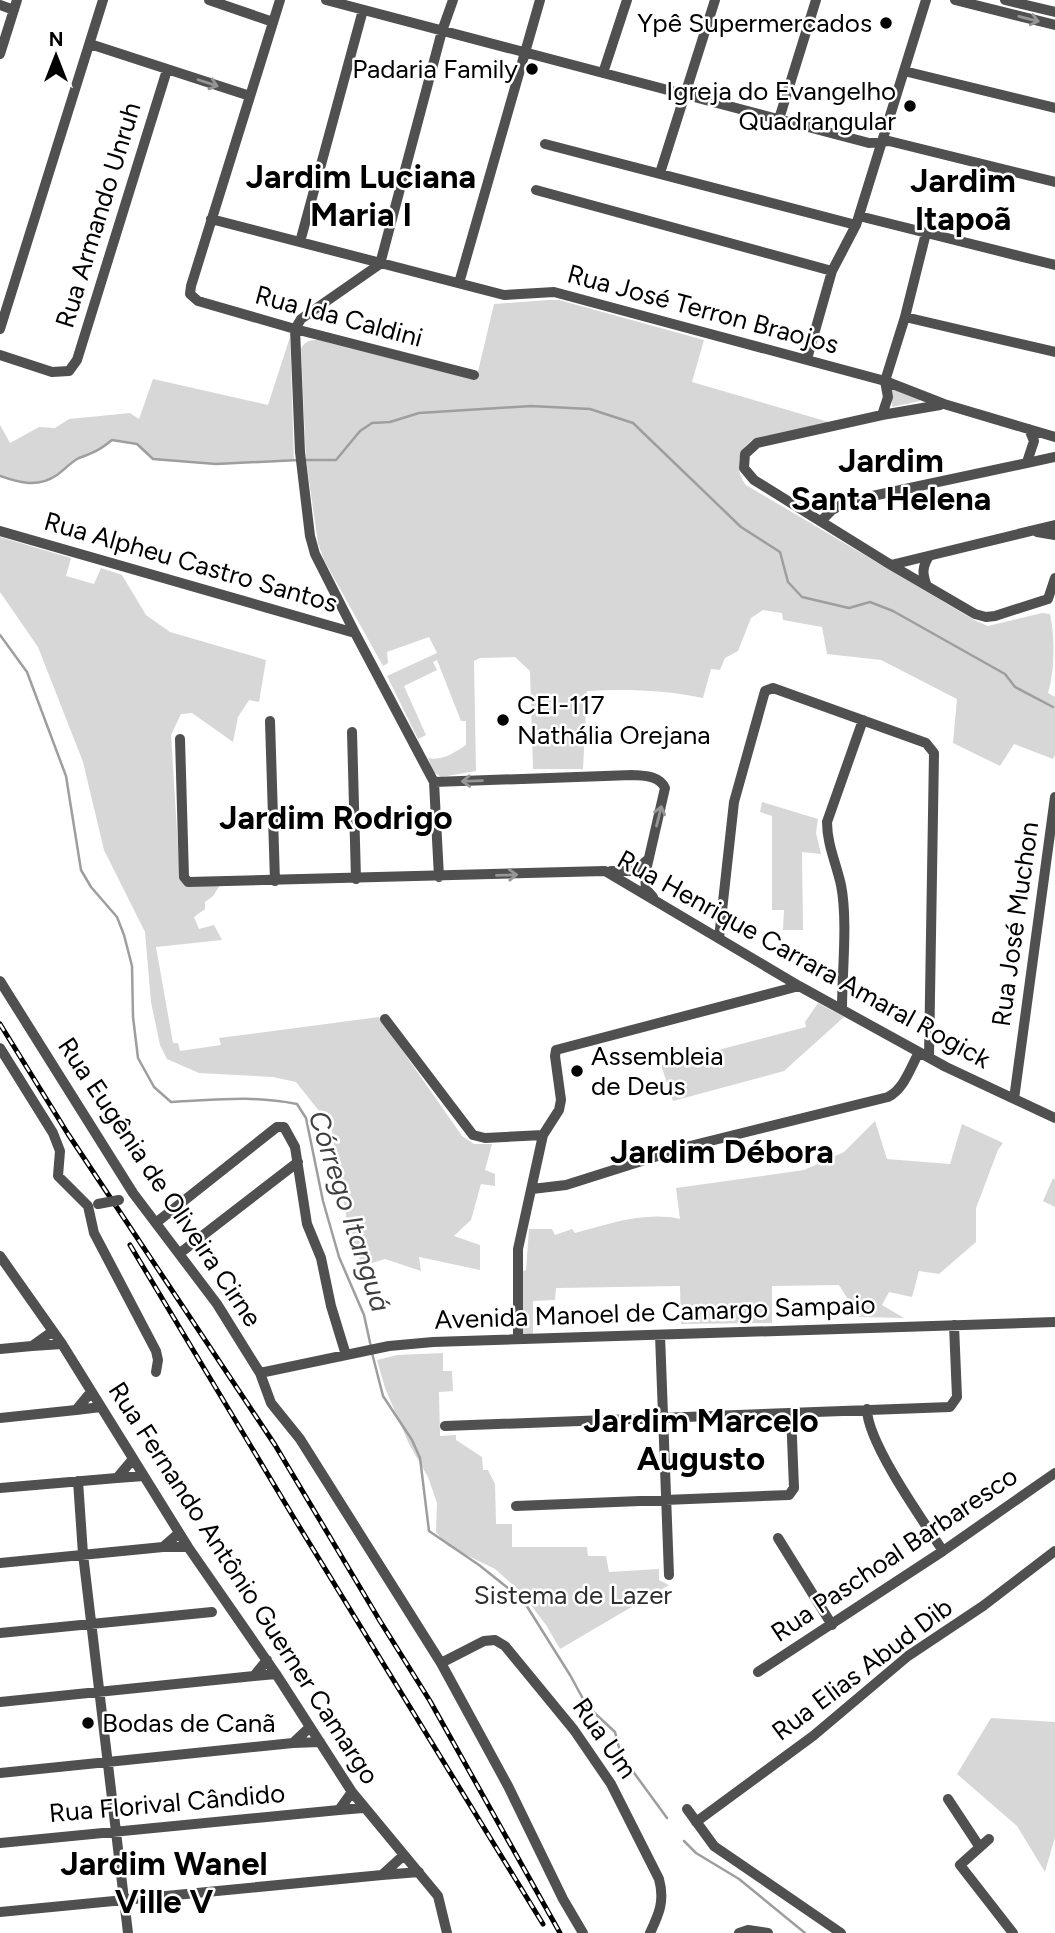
<svg xmlns="http://www.w3.org/2000/svg" width="1055" height="1933" font-family="Figtree,sans-serif">
	<style>
		.green { fill: #d7d7d7 }
		.lines { fill: none; stroke-linecap: round; stroke-linejoin: round }
		.stream { stroke: #9e9e9e; stroke-width: 2.5 }
		.minor { stroke: #505050; stroke-width: 10 }
		.rail-casing { stroke: #000; stroke-width: 5 }
		.rail { stroke: #fff; stroke-width: 2.5; stroke-dasharray: 8; stroke-linecap: butt }
		.minor-bridge { stroke: #505050; stroke-width: 10 }
		.oneway { stroke: #969696 }
		.poi-dot { fill: #000; stroke: #fff; stroke-width: 2.5 }
		.labels { text-anchor: middle; stroke-width: 5; stroke-linejoin: round; paint-order: stroke }
		.poi-label { font-size: 26px; fill: #000; stroke: #fff; text-anchor: end }
		.street-label { font-size: 26px; fill: #000; stroke: #fff }
		.park-label { font-size: 26px; fill: #2e2e2e; stroke: #fff }
		.water-label { font-size: 28px; font-style: italic; fill: #3f3f3f; stroke: #fff }
		.district-label { font-size: 33px; font-weight: bold; fill: #000; stroke: #fff }
	</style>
	<rect width="100%" height="100%" fill="#fff"/>
	<path class="green" d="M549 300H559L704 340 692 382 832 423 752 440C738 450 734 471 746 485L976 621 988 626 1042 613 1050 614C1055 636 1055 670 1048 693L1055 697V755L1053 759 1014 744 1000 766 953 743 957 699 881 660 827 654 822 627 783 620 782 613 763 610 751 618 738 651 725 658 720 670 711 669 703 698C663 690 627 689 587 691L583 769H533L530 671 515 657 480 658 474 661 476 771 441 777 434 772 428 758C442 761 454 753 466 745V721H461L437 660 433 662 437 670 404 686 426 735 418 739 387 676 437 653 429 637 387 652 388 663 383 666 324 560 318 543 306 460 301 349C305 341 309 340 318 340L476 380 494 304Z
		M290 337 294 460 216 464 153 459 137 444 113 440C101 449 92 453 79 458 71 462 64 470 57 475 38 488 20 483 0 476V425L10 443 39 427 55 428 69 419 130 413 139 419 153 379 268 405Z
		M892 389 920 399V401L892 407Z
		M0 537 71 558 66 576 94 584 101 568 122 575 146 615 170 632 266 660 259 702 249 700 238 717 233 742 192 713 181 714 171 735 180 880 220 885 213 896 205 902V909L194 917 199 929 214 925 222 940 156 947 173 1043H178L180 1051 221 1045 219 1038 379 1017 462 1136 474 1144H492L485 1170 495 1174V1186L481 1184 471 1220 454 1236 480 1245V1270L419 1257 421 1271 385 1259 362 1266 348 1228 329 1114 323 1116 296 1082 273 1077 199 1073 167 1059 160 1045 151 1002 145 932 104 850 83 762 38 647 0 592Z
		M762 802 818 819 816 833 821 854 802 852 803 930H783L784 910H772V816L760 812Z
		M818 1003 844 1017 784 1071 673 1101 661 1065 806 1027 805 1022Z
		M875 1121 887 1159 950 1164 962 1124 1003 1143 998 1150 976 1208V1242L939 1274 919 1271 912 1297 889 1292 882 1305 904 1318 859 1317 839 1285 772 1286V1323L681 1324 680 1286 556 1288 555 1300 533 1301V1335H523V1271L526 1270 529 1229H552L555 1235 572 1229 575 1233C609 1224 645 1211 680 1219L676 1188 804 1170 844 1152Z
		M1053 1178 1055 1180V1207L1043 1201Z
		M443 1353V1371H452L453 1391 439 1392 440 1436 456 1435V1440L482 1457 483 1470H488L495 1484 496 1524H512V1547H587L588 1556H606L609 1572 659 1569V1580L669 1585 560 1649 546 1625 521 1592 495 1569 448 1546 436 1532 437 1503 428 1477 409 1444 385 1388 377 1360 397 1355Z
		M991 1718 1055 1722V1837L1045 1872 1017 1826 957 1774Z"/>
	<g class="lines">
		<path class="stream" d="M305 460H336L360 431 372 423 390 422 419 413 531 406 590 409 633 423 741 527 780 552 788 582 802 597 849 608 870 602 893 611 1005 674 1015 687 1053 707
			M0 476C20 483 38 488 57 475 64 470 71 462 79 458 93 453 100 450 112 440L137 444 153 459 216 464 299 460
			M0 635 27 672 66 776 81 870 91 887 117 917 124 935 132 966 133 1017 138 1058 154 1087 171 1102C216 1100 251 1095 297 1104L306 1118 323 1201 339 1257 364 1315 371 1347
			M372 1353 383 1396 412 1440 420 1458 429 1531 479 1565 523 1600 570 1675 587 1706 615 1732 621 1755 667 1818
			M684 1841 696 1853 739 1879 805 1933"/>
		<path class="minor" d="M209 0 273 22
			M280 0 191 286 190 294 198 301 295 329 474 375
			M326 0 869 143 889 141 1055 182
			M955 0 1055 25
			M1005 0 1055 12
			M0 5 14 10
			M90 44 250 96
			M0 54 17 0
			M904 71 1055 108
			M603 73 627 0
			M779 119 816 0
			M545 144 856 225
			M660 173 715 0
			M536 190 832 271
			M859 216 1055 265
			M211 219 504 295 554 292 885 381 944 404 1055 437
			M300 242 363 10
			M459 283 540 0
			M905 317 1055 352
			M0 329 103 0
			M0 355 52 372 69 371 77 360 167 70
			M807 359 832 271 856 225 926 0
			M885 381 905 317 926 233
			M940 405 882 415 757 443 745 454 744 468 754 480 891 565 975 614 986 617 995 616 1048 599
			M882 415 888 397 885 381
			M1027 462 1034 441 1029 429
			M821 521 832 510 849 501 1055 457
			M0 531 355 633
			M1037 532 1055 535
			M891 565 1055 525
			M927 586C922 574 922 567 929 556
			M1048 599 1055 578
			M270 721 275 881
			M352 732 356 879
			M180 739 184 877 188 882 605 871 799 986 946 1067 1055 1118
			M434 782 632 775C644 776 659 775 665 788L645 875 646 889 653 897
			M611 871H636L646 861
			M439 877 434 782 355 633 315 554 310 536 300 452 295 329 301 319 380 264 442 31 453 0
			M719 938 734 802 765 691 773 688 926 743 934 753 929 1057
			M0 981 133 1193 217 1304 260 1373 271 1403 300 1439 441 1663 508 1786 563 1899 583 1933
			M842 1009C842 971 848 921 841 885 836 863 827 844 827 822L863 720
			M385 1019 473 1135 485 1138 543 1135
			M0 1048 53 1133 60 1151 58 1176 88 1206 94 1233 156 1351 158 1360 156 1372
			M1014 1099 1055 797
			M532 1189 566 1185 686 1147 888 1097C904 1089 911 1067 919 1052
			M157 1222 277 1127H284L295 1147 307 1224 321 1258 331 1306 346 1355
			M180 1253 298 1162
			M0 1256 62 1344 188 1547 276 1674 352 1792 438 1896 447 1933
			M53 1331 32 1346 62 1344
			M660 1335 669 1575
			M518 1339V1249L543 1135 559 1110 561 1100 555 1056 556 1050 799 986
			M0 1349 32 1346
			M260 1373 389 1346 433 1342 1055 1322
			M91 1392 76 1410 101 1407
			M867 1409C867 1442 923 1521 943 1551
			M0 1418 76 1410
			M445 1426 950 1407 957 1397 954 1325
			M133 1459 117 1478 144 1476
			M78 1481 83 1554 128 1933
			M0 1488 117 1478
			M516 1506 789 1495 794 1488 791 1413
			M179 1533 163 1547H188
			M778 1538 832 1625
			M0 1563 163 1547
			M0 1633 212 1612
			M267 1660 254 1676 276 1674
			M441 1663 484 1641 495 1640 505 1646 574 1730 611 1784 659 1879C665 1901 659 1914 650 1933
			M758 1672 943 1551 1055 1473
			M0 1702 254 1676
			M310 1727 293 1743 320 1742
			M0 1773 293 1743
			M352 1792 339 1810 363 1808
			M948 1799 979 1846
			M687 1809 714 1846 841 1933
			M696 1822 813 1736 908 1656 983 1606 1055 1551
			M989 1839 960 1865 1013 1933
			M0 1843 339 1810
			M404 1855 382 1875 419 1872
			M0 1912 382 1875
			M739 1933 748 1930 768 1933"/>
		<g class="rail-casing">
			<path id="rail" d="M0 1024 68 1134 275 1445 380 1621 430 1701 560 1933
				M130 1245 297 1523 543 1924"/>
		</g>
		<use href="#rail" class="rail"/>
		<path class="minor-bridge" d="M98 1204 119 1200"/>
	</g>
	<defs><path id="oneway-shaft" d="M-6 0H5M1.5-3L5.5 0L1.5 3" fill="none" stroke-width="1.6" stroke-linecap="round" stroke-linejoin="round" transform="scale(1.75)"/></defs>
	<g class="oneway">
		<use href="#oneway-shaft" transform="translate(1029 19) rotate(14)"/>
		<use href="#oneway-shaft" transform="translate(208 83) rotate(18)"/>
		<use href="#oneway-shaft" transform="translate(472 781) rotate(178)"/>
		<use href="#oneway-shaft" transform="translate(659 816) rotate(-76)"/>
		<use href="#oneway-shaft" transform="translate(507 875) rotate(-2)"/>
	</g>
	<g class="poi-dot">
		<circle cx="886" cy="23" r="7"/>
		<circle cx="532" cy="69" r="7"/>
		<circle cx="910" cy="106" r="7"/>
		<circle cx="503" cy="720" r="7"/>
		<circle cx="577" cy="1071" r="7"/>
		<circle cx="88" cy="1723" r="7"/>
	</g>
	<g class="labels">
		<g class="poi-label">
			<text x="872" y="32">Ypê Supermercados</text>
			<text x="518" y="78">Padaria Family</text>
			<text x="896" y="100">Igreja do Evangelho<tspan x="896" dy="30">Quadrangular</tspan></text>
			<text x="517" y="714" text-anchor="start">CEI-117<tspan x="517" dy="30">Nathália Orejana</tspan></text>
			<text x="591" y="1065" text-anchor="start">Assembleia<tspan x="591" dy="30">de Deus</tspan></text>
			<text x="102" y="1732" text-anchor="start">Bodas de Canã</text>
		</g>
		<g class="street-label">
			<text transform="translate(98 215) rotate(-73)" y="9">Rua Armando Unruh</text>
			<text transform="translate(703 309) rotate(15)" y="9">Rua José Terron Braojos</text>
			<text transform="translate(339 316) rotate(15)" y="9">Rua Ida Caldini</text>
			<text transform="translate(191 562) rotate(16)" y="9">Rua Alpheu Castro Santos</text>
			<text transform="translate(1015 924) rotate(-82)" y="9">Rua José Muchon</text>
			<text transform="translate(804 959) rotate(29)" y="9">Rua Henrique Carrara Amaral Rogick</text>
			<text transform="translate(160 1182) rotate(56)" y="9">Rua Eugênia de Oliveira Cirne</text>
			<text transform="translate(655 1312) rotate(-2)" y="9">Avenida Manoel de Camargo Sampaio</text>
			<text transform="translate(894 1554) rotate(-34)" y="9">Rua Paschoal Barbaresco</text>
			<text transform="translate(244 1583) rotate(57)" y="9">Rua Fernando Antônio Guerner Camargo</text>
			<text transform="translate(862 1669) rotate(-37)" y="9">Rua Elias Abud Dib</text>
			<text transform="translate(605 1738) rotate(55)" y="9">Rua Um</text>
			<text transform="translate(167 1803) rotate(-5)" y="9">Rua Florival Cândido</text>
		</g>
		<g class="park-label">
			<text x="573" y="1604">Sistema de Lazer</text>
		</g>
		<g class="water-label">
			<text transform="translate(350 1211) rotate(72)" y="10">Córrego Itanguá</text>
		</g>
		<g class="district-label">
			<text x="361" y="188">Jardim Luciana<tspan x="361" dy="38">Maria I</tspan></text>
			<text x="963" y="192">Jardim<tspan x="963" dy="38">Itapoã</tspan></text>
			<text x="891" y="472">Jardim<tspan x="891" dy="38">Santa Helena</tspan></text>
			<text x="336" y="829">Jardim Rodrigo</text>
			<text x="722" y="1163">Jardim Débora</text>
			<text x="701" y="1432">Jardim Marcelo<tspan x="701" dy="38">Augusto</tspan></text>
			<text x="164" y="1875">Jardim Wanel<tspan x="164" dy="38">Ville V</tspan></text>
		</g>
	</g>
	<g transform="translate(56 56)" stroke="#ffffff" stroke-width="5" paint-order="stroke">
	<path d="M0-5L12 26L0 18L-12 26Z" fill="#000000"/>
	<text y="-10" font-size="19" font-weight="bold" text-anchor="middle" fill="#000000">N</text>
	</g>
</svg>
